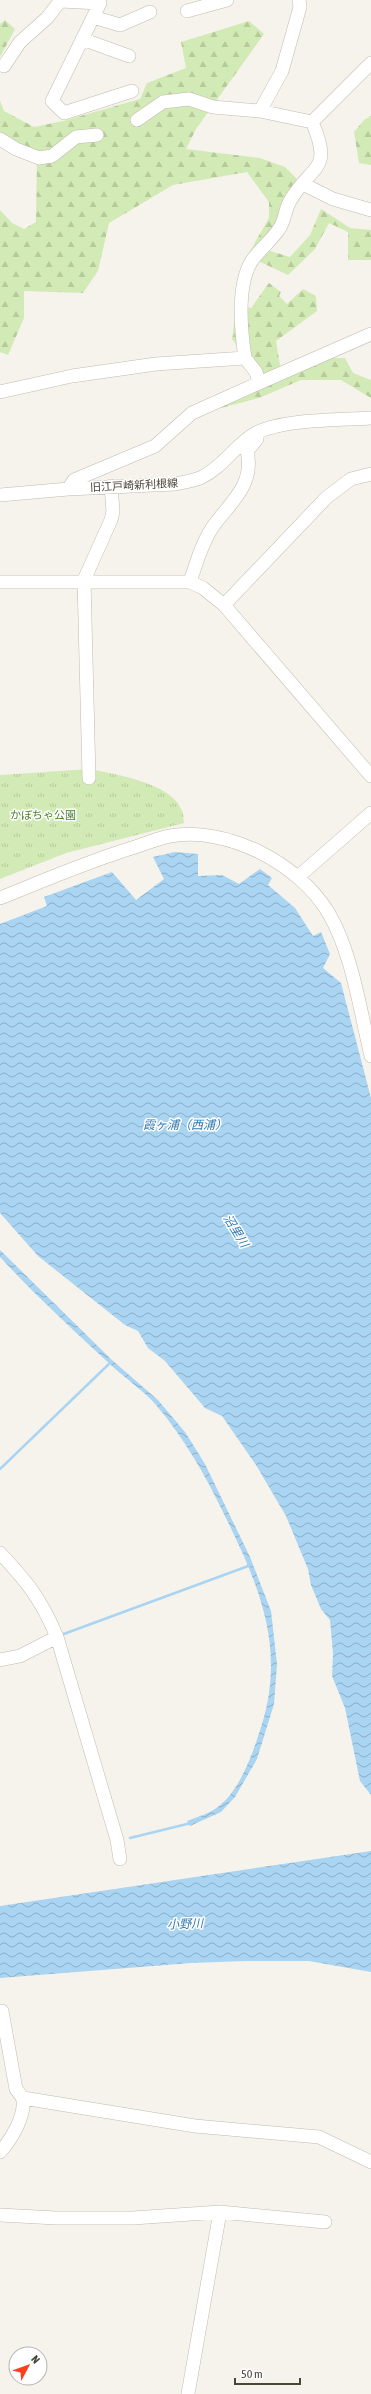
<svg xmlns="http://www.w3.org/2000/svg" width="371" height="2394" font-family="'Asap Condensed','Noto Sans JP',sans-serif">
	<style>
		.grass { fill: url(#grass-tufts) }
		.forest { fill: url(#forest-firs) }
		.water { fill: url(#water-waves) }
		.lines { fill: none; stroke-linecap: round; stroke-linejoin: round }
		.stream { stroke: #a9d4f2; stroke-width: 2.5 }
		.minor-casing { stroke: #c2bbae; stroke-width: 14 }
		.minor { stroke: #fff; stroke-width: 13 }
		.labels { text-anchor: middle; stroke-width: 3; stroke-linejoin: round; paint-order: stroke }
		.street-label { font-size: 11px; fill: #4b4439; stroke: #fff }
		.park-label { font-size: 11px; fill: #4a7f2a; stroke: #fff }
		.water-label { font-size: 12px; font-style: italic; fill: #2e7ab2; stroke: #fff }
	</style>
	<defs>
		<pattern id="grass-tufts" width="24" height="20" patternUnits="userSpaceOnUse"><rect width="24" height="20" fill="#d2eab5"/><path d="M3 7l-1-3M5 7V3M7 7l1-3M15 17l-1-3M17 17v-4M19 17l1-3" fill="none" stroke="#b6ca9c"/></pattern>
		<pattern id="forest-firs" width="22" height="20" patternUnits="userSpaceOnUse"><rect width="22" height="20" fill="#d2eab5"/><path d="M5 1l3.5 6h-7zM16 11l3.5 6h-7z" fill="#b6ca9c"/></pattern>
		<pattern id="water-waves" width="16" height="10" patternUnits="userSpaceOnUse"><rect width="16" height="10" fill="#a9d4f2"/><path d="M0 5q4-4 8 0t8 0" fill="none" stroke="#8caec5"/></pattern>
	</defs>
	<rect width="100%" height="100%" fill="#f6f3ec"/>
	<path class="grass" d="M89 769C114 774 173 783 182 811 184 814 183 819 184 823L66 853 0 879V775Z"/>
	<path class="forest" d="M5 20 15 29 0 57V24Z
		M249 21 264 34 196 129 186 149 260 158 285 167 298 180 279 230 261 248 290 257 310 235 321 209 350 228 371 230V260H348V232L329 223 315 249 288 275 252 258 240 306 251 308 269 283 281 292 279 296 287 304 303 289 316 296 317 311 276 341 281 371 316 358H345L353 373 371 380V398L341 380H301L259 398 221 408V396L259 382 256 372 232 339 242 265 269 218V202L247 172 173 185 109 223 98 271 83 293 24 291V318L8 355 0 352V210L12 223 24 229 36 222 37 154 0 142V101L4 111 34 127 63 121 140 99 147 83 186 68 181 42Z
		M371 116V165L359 163 354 132 364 120Z"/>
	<path class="water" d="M175 852 198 854V876L222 875 239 884 260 869 272 878 268 885 295 908 313 936 321 932 330 954 323 968 341 983 371 1098V1795L360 1781 345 1708 332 1676 333 1653 330 1620 321 1609 311 1585 308 1569 286 1516 256 1465 222 1416 205 1408 165 1361 148 1348 138 1331 125 1325 38 1256 0 1213V924L47 906 44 897 112 872 136 900 164 879 153 857Z
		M0 1250 112 1360 158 1400 185 1432 205 1464 250 1557 271 1611 277 1664 274 1704 257 1759 235 1797 221 1812 190 1826 187 1821C197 1817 211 1813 219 1806 241 1789 254 1750 262 1724 286 1646 258 1583 224 1514 205 1475 185 1439 156 1405 144 1391 126 1379 112 1366 74 1331 35 1295 0 1257Z
		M371 1851V1972L309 1961H245L191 1963 0 1978V1906Z"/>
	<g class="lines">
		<path class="stream" d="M0 1469 111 1362
			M61 1635 251 1565
			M130 1838 191 1823"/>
		<g class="minor-casing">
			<path id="minor" d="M60 1 100 3 52 101 64 113 132 91
				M187 11 227 0
				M93 17 120 25 150 12
				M82 39 129 56
				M4 66 20 42 47 18 61 0
				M260 111 282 71 300 7 299 0
				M137 120 163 102 189 99 213 107 260 111 312 122 371 63
				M0 139 16 149 39 158 52 156 76 137 97 135
				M303 184 333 199 371 210
				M245 358C241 331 237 286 251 262 259 250 271 241 279 229 285 221 285 209 290 201 311 164 334 172 312 122
				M0 392 72 376 156 364 245 358 256 372 259 383 371 334
				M68 489 74 480 155 446 192 413 259 383
				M0 495 68 489 175 484C184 482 194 481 202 477 223 467 236 444 256 433 283 419 340 420 371 418
				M0 582H190L203 588 224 605 371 776
				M190 582C196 564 201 545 212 528 229 503 255 486 247 451L257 439V436
				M224 605 327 497 351 479 371 474
				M89 778 84 580 111 520 113 511 111 486
				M299 876 371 813
				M0 898C45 880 89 861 135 847 147 843 159 838 170 836 227 826 298 863 328 912 352 952 360 1010 371 1056
				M0 1553C28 1583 41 1599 57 1637L117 1840 120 1859
				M0 1660 20 1656 57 1637
				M23 2098 195 2126 319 2137 371 2162
				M0 2152C11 2140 25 2117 23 2100 22 2096 18 2092 16 2089L2 2011
				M0 2215 56 2218H133L220 2212 325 2222
				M188 2394 220 2212"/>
		</g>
		<use href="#minor" class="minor"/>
	</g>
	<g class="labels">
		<g class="street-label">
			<text transform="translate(134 485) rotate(-3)" y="4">旧江戸崎新利根線</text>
		</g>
		<g class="park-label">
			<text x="43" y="819">かぼちゃ公園</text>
		</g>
		<g class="water-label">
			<text x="185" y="1129">霞ヶ浦（西浦）</text>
			<text transform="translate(236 1231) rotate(58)" y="4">沼里川</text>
			<text transform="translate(185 1924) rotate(-2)" y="4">小野川</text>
		</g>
	</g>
	<g transform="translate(28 2366) rotate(49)"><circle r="19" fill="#ffffff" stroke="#b7b4b0"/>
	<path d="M0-3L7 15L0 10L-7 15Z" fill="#fc3f1d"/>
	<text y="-6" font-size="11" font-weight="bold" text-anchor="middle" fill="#4b4439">N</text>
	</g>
	<path d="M235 2378v6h65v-6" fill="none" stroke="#4b4439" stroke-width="2"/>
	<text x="241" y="2378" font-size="12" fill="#4b4439" stroke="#ffffff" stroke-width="3" paint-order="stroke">50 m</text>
</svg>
